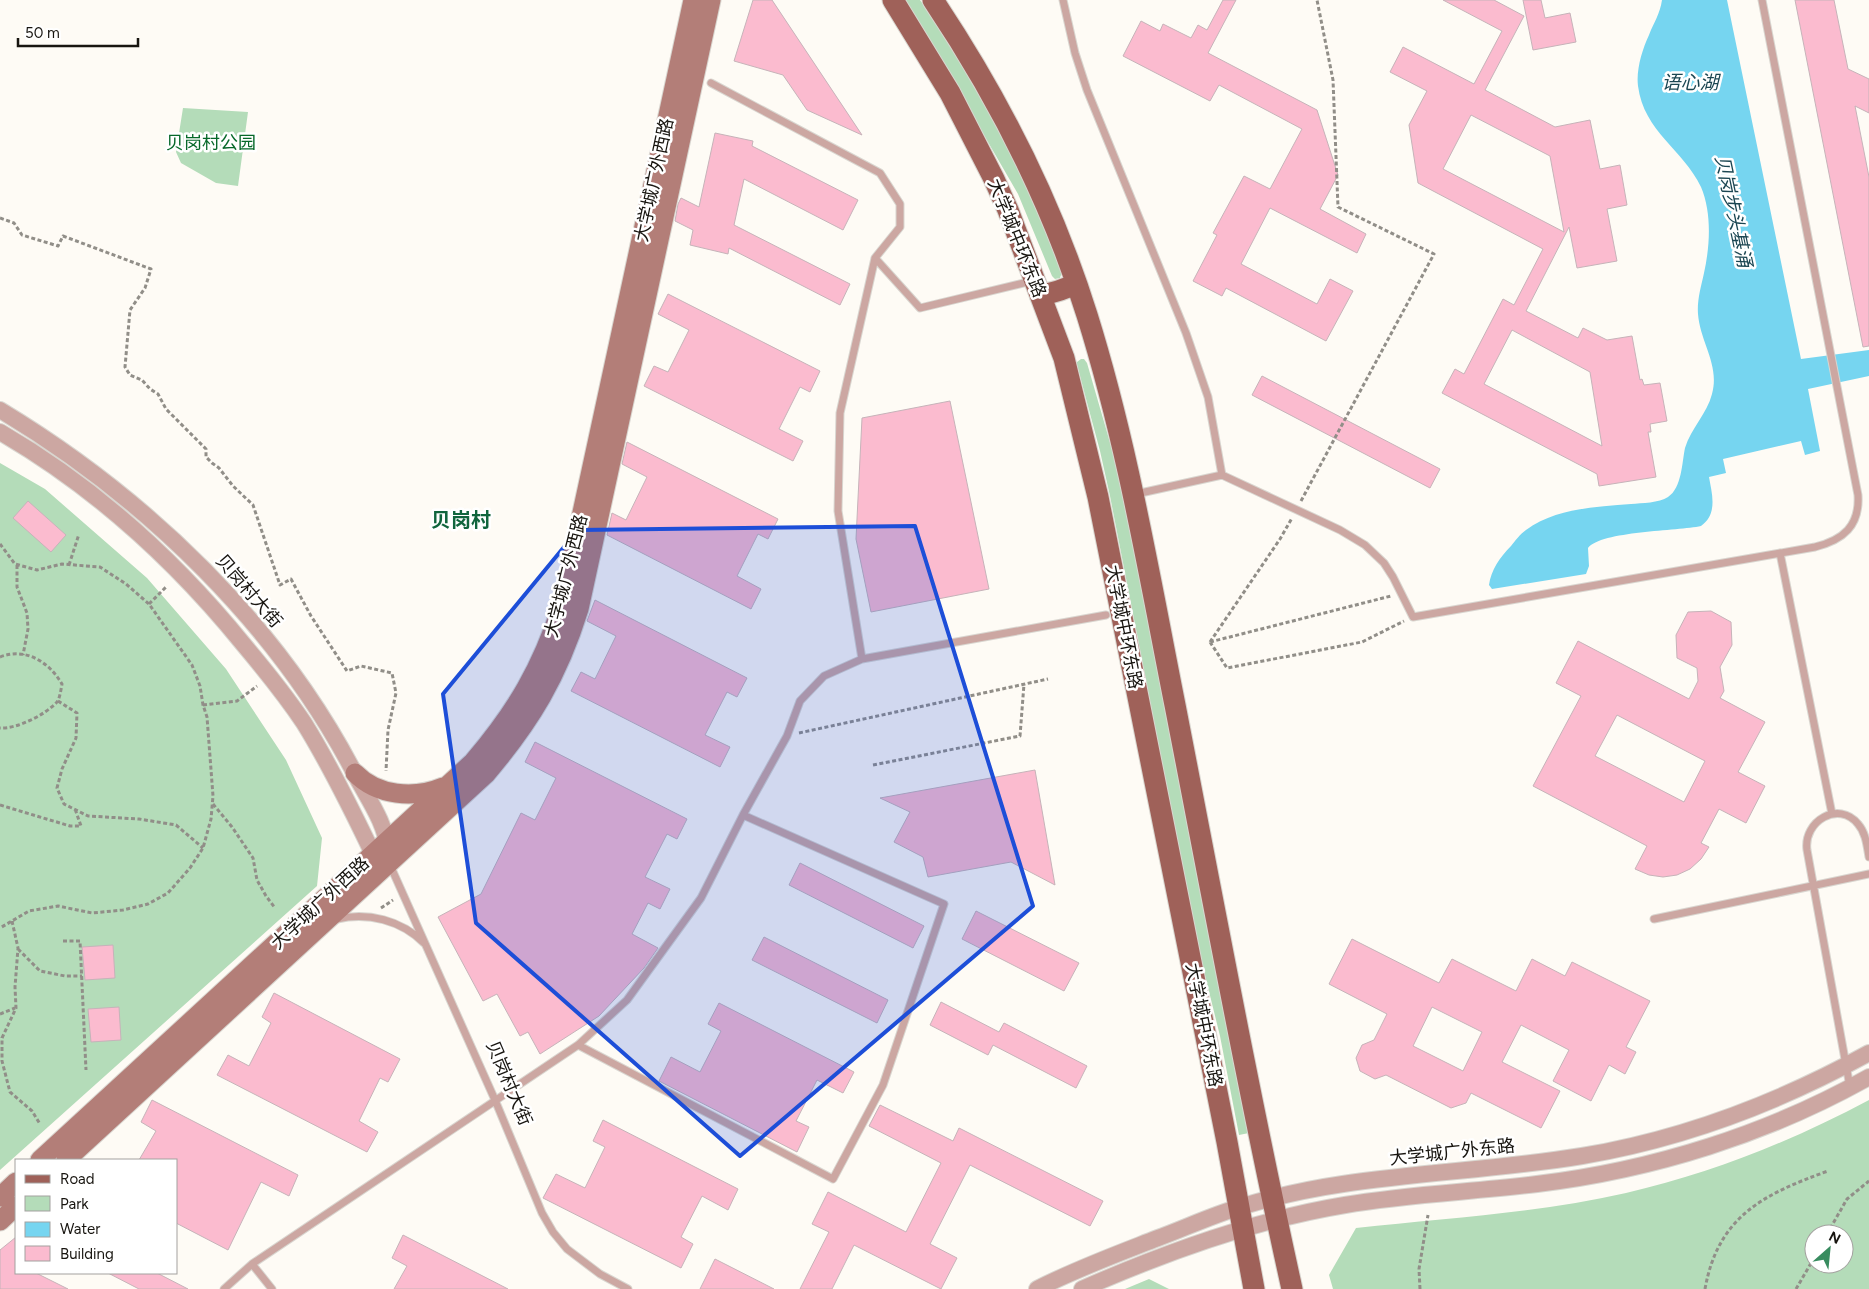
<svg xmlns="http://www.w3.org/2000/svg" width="1869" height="1289" font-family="Figtree,'Noto Sans SC',sans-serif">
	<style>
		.green { fill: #b4dcb9; fill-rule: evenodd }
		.water { fill: #76d5f0 }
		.building { fill: #fbbbcf; stroke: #c6b3b9; fill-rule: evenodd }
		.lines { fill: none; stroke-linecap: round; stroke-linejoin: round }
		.service-casing { stroke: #d9d6d0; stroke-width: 9 }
		.tertiary-casing { stroke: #d9d6d0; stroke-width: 18 }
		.secondary-casing { stroke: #d9d6d0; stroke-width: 21 }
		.primary-casing { stroke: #d9d6d0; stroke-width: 23 }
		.path { stroke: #918e88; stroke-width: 3; stroke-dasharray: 4 2.5; stroke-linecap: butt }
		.service { stroke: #cca7a2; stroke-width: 7 }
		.tertiary { stroke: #cca7a2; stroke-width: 16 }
		.secondary { stroke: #b37e78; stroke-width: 19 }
		.primary { stroke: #9f6159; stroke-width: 21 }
		.marked { fill: #1d4ed8; fill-opacity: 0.2; stroke: #1d4ed8; stroke-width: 4; stroke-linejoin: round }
		.labels { text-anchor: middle; stroke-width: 5; stroke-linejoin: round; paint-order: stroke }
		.park-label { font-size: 18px; fill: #066829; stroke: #fff }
		.street-label { font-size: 18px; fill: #181510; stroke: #fff }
		.water-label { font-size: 19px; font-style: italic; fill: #1b4652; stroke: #fff }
		.quarter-label { font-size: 20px; font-weight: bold; fill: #11653d; stroke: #fff }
	</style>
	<rect width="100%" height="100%" fill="#fefbf5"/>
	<path class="green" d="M904 0H920C981 79 1025 180 1062 272L1060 278 1055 279 1052 276 1018 194 970 111Z
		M183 108 248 112 238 186 216 183 181 163 176 152Z
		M1081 359H1084L1087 363 1124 491 1249 1133 1239 1135 1220 1036 1197 943 1110 496 1100 451 1077 365V362Z
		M0 463 45 489 147 578 226 669 286 760 322 838 317 886 0 1170Z
		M1869 1100V1289H1333L1329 1275 1356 1228C1445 1218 1539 1213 1626 1193 1712 1173 1792 1141 1869 1100ZM1814 1234H1844V1264H1814Z
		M1149 1279 1169 1289H1125Z"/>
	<path class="water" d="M1662 0H1727L1801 359 1869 350V376L1808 389 1820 451 1805 455 1801 441 1723 459 1726 473 1709 477C1712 494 1718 514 1701 526 1678 531 1601 531 1588 548L1589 566 1586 574 1492 589 1489 585C1491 570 1500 557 1511 546 1515 541 1520 534 1526 530 1556 508 1596 507 1631 504 1642 503 1659 503 1668 497 1682 488 1682 462 1685 448 1691 428 1707 414 1712 394 1720 365 1700 342 1698 314 1697 300 1701 287 1704 273 1710 246 1712 213 1701 187 1683 149 1644 132 1638 86 1636 70 1642 50 1649 35 1654 22 1660 14 1662 0Z"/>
	<path class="building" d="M753 0H772L862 135 807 110 783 75 734 61Z
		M1223 0H1236L1208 53 1317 110 1338 175 1320 209 1366 234 1357 253 1270 208 1241 264 1317 304 1330 279 1353 291 1326 341 1226 288 1222 296 1193 281 1217 235 1213 233 1244 176 1270 189 1302 129 1219 85 1210 101 1123 56 1141 21 1160 31 1163 24 1191 38 1198 25 1207 30Z
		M1443 0H1494L1524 16 1485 90 1555 127 1590 120 1600 169 1620 165 1627 205 1607 209 1617 261 1577 268 1569 227 1526 311 1578 338 1583 328 1607 340 1632 336 1640 380 1642 379 1644 385 1660 383 1667 421 1650 424 1651 432H1648L1656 477 1599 486 1597 474 1442 393 1455 369 1464 374 1503 299 1514 305 1543 249 1418 183 1409 125 1427 91 1390 72 1403 47 1474 84 1502 31ZM1471 115 1550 156 1564 232 1443 169ZM1512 330 1590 372 1602 446 1484 384Z
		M1523 0H1541L1545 18 1570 13 1576 42 1533 50Z
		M1795 0H1834L1848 69 1869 79V113L1855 106 1869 177V346L1863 347Z
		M715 133 753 141 752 146 858 200 843 230 744 179 734 225 850 284 840 305 729 248 728 254 690 245 693 230 675 221 678 204 681 198 699 207Z
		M668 294 820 371 810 392 800 387 779 429 803 441 793 461 644 386 654 366 668 372 689 330 658 314Z
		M1262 376 1440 469 1430 488 1252 395Z
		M950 401 989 589 871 612 856 539 862 418Z
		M627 442 778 519 768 539 758 534 737 576 761 589 751 609 607 535 612 513 626 520 647 477 622 464Z
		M28 501 66 535 51 552 13 518Z
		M595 600 747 678 737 697 727 692 705 735 730 747 720 767 571 691 581 672 595 679 616 636 587 621Z
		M1711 611 1731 622 1732 645 1720 667 1724 691 1720 698 1765 722 1738 772 1765 786 1746 823 1719 809 1701 843 1709 847 1701 859 1690 869 1677 875 1663 877 1649 875 1635 869 1647 846 1533 786 1581 696 1556 683 1578 641 1689 699 1698 681 1697 668 1677 658 1676 635 1688 612ZM1617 715 1705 761 1684 802 1595 756Z
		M535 742 687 819 677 839 667 834 645 877 670 889 660 909 648 903 632 934 658 948 644 968 599 1016 540 1054 528 1032 520 1036 497 994 483 1001 438 917 481 894 521 813 535 820 556 778 525 762Z
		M1035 770 1055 885 1011 862 928 877 923 857 894 842 910 812 880 798Z
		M800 863 924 926 913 948 789 885Z
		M976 911 1079 963 1064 991 962 939Z
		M764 937 888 1000 877 1023 752 960Z
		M1352 939 1439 983 1452 959 1516 991 1532 959 1565 976 1572 962 1650 1001 1626 1047 1636 1052 1625 1074 1609 1065 1591 1101 1553 1081 1569 1050 1521 1025 1502 1062 1560 1091 1541 1128 1471 1093 1466 1103 1451 1108 1386 1075 1375 1079 1360 1071 1356 1058 1362 1045 1374 1040 1387 1014 1329 984ZM1432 1007 1482 1032 1463 1071 1413 1046Z
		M113 945 115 978 85 980 82 947Z
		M274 993 400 1059 388 1082 380 1078 359 1121 378 1132 367 1152 217 1075 228 1055 249 1066 271 1023 262 1017Z
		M941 1002 999 1032 1004 1023 1087 1066 1076 1088 993 1045 988 1055 930 1025Z
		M719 1003 854 1072 843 1093 817 1080 796 1121 809 1127 797 1152 659 1081 671 1057 700 1072 721 1031 708 1024Z
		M119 1007 121 1040 91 1042 88 1009Z
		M152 1100 298 1175 289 1196 261 1182 228 1250 176 1223V1160H139L156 1131 141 1122Z
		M880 1105 953 1141 959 1128 1103 1201 1090 1226 970 1165 930 1244 957 1258 941 1289 854 1245 832 1289H800L829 1232 812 1224 828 1192 906 1232 941 1163 869 1126Z
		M603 1120 738 1189 728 1210 702 1196 681 1237 693 1244 681 1268 543 1198 556 1174 585 1188 605 1147 593 1141Z
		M403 1235 508 1289H394L407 1266 392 1258Z
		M16 1237V1273H36L68 1289H0V1250Z
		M715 1259 774 1289H700Z
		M108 1273H157L188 1289H139Z"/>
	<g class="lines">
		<g class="service-casing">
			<path id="service" d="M1063 0 1075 53 1087 90 1186 333 1208 397 1222 475
				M711 83 880 173 900 204V227L875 258
				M1136 494 1222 475 1340 530 1365 545 1384 563 1393 577 1413 617 1815 547C1843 540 1860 526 1858 495L1762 0
				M1780 553 1832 814
				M862 659 838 511 840 413 875 258 920 308 1032 281
				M390 865 495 1100 542 1213 553 1232 567 1249 600 1274 628 1289
				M337 919C368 912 401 920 424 943
				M1654 919 1869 874
				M578 1045 833 1179 883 1085 944 904 743 815
				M1850 1087 1807 850C1803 821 1839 800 1858 824 1866 833 1867 846 1869 857
				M252 1264 272 1289
				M224 1289 252 1264 578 1045 627 1000 701 898 743 815 787 736 800 701 824 676 862 659 1106 615"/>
		</g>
		<g class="tertiary-casing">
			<path id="tertiary" d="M0 410C146 498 279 625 357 778 369 800 387 826 388 851
				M0 432C95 487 175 560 244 645 265 670 286 696 304 723 330 765 352 810 373 854L383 859
				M1037 1289C1076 1269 1117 1254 1158 1238 1185 1228 1213 1215 1240 1207 1273 1197 1309 1189 1343 1184 1422 1172 1503 1169 1582 1156 1683 1139 1780 1102 1869 1053
				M1082 1289C1166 1252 1254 1220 1345 1205 1408 1194 1473 1192 1537 1184 1653 1170 1768 1134 1869 1077"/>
		</g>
		<g class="secondary-casing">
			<path id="secondary" d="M355 773C377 796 414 799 443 787
				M40 1160 473 762C517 710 541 669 562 605L693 0
				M66 1160 486 774C531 721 558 676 579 609L711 0
				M0 1197 16 1182
				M0 1221 16 1206"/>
		</g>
		<g class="primary-casing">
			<path id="primary" d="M893 0 950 93 994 179 1008 210 1064 358 1098 497 1227 1142 1254 1289
				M933 0C998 97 1052 203 1087 315 1127 443 1149 574 1175 705 1213 900 1249 1095 1292 1289
				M1040 295C1054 293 1064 290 1076 283"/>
		</g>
		<path class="path" d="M0 218 14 223 22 235 58 246 63 236 151 269 145 288 130 310 125 367 130 375 142 380 150 389 158 394 166 409 206 449V457L212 463 219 468 233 486 253 505 280 585 291 579 311 616 347 671 361 666 392 673 396 693 388 730 386 771
			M1301 501 1434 254 1338 207 1333 80 1317 0
			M0 544 15 564 37 570 62 564 100 567 126 584 149 604 192 665 200 686 203 705 207 717 213 796 211 819 203 848 190 868 168 893 148 904 123 910 92 913 58 906 29 911 0 928
			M17 565V587L27 613 28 629 23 655
			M69 565 79 534
			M149 604 166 587
			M1210 642 1280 539 1292 518
			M1210 642 1227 668 1362 642 1404 621
			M1210 642 1391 596
			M0 657C26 647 49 662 62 684 61 689 60 698 57 702 45 715 17 729 0 728
			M58 701 77 713 76 738 62 769 57 788 64 804 88 816 139 819 176 825 203 848
			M203 705 237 701 257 686
			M799 733 1048 679
			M873 765 1020 736 1024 684
			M213 804 232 827 253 858 257 880 266 896 275 908
			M0 805 70 826H81L75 809
			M381 908 393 900
			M12 921 18 948 15 987 16 1008 2 1038V1061L10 1092 32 1111 40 1124
			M63 941H80L86 1070
			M18 949 40 971 65 976H82
			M0 1014 15 1008
			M1827 1234 1847 1199 1869 1181
			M1420 1289 1419 1269 1428 1215
			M1705 1289C1718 1216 1764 1194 1828 1171
			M1796 1289 1814 1258"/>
		<use href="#service" class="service"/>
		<use href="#tertiary" class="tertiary"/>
		<use href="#secondary" class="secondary"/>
		<use href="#primary" class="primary"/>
	</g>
	<path class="marked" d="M915 526 1033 906 740 1156 476 923 443 694 578 530Z"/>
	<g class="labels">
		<g class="park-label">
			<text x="211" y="149">贝岗村公园</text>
		</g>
		<g class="street-label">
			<text transform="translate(654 180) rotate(-78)" y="6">大学城广外西路</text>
			<text transform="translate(1017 238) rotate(68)" y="6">大学城中环东路</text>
			<text transform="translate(566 576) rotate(-76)" y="6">大学城广外西路</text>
			<text transform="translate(249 591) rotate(49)" y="6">贝岗村大街</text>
			<text transform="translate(1124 627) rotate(79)" y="6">大学城中环东路</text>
			<text transform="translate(320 903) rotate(-43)" y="6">大学城广外西路</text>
			<text transform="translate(1204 1025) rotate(79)" y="6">大学城中环东路</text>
			<text transform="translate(509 1083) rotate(67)" y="6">贝岗村大街</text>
			<text transform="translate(1452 1152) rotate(-6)" y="6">大学城广外东路</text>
		</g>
		<g class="water-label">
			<text x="1690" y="89">语心湖</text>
			<text transform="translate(1734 211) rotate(78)" y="7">贝岗步头基涌</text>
		</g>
		<g class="quarter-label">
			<text x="461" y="527">贝岗村</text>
		</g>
	</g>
	<rect x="15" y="1159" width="162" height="115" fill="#ffffff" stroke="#a3a19f"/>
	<rect x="25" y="1175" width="25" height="8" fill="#9f6159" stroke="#a3a19f"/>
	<text x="60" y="1184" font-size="15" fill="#181510">Road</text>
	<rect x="25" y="1196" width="25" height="15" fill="#b4dcb9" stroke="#a3a19f"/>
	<text x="60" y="1209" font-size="15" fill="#181510">Park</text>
	<rect x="25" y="1222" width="25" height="15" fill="#76d5f0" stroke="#a3a19f"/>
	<text x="60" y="1234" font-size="15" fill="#181510">Water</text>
	<rect x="25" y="1246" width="25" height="15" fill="#fbbbcf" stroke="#a3a19f"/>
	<text x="60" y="1259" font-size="15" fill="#181510">Building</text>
	<g transform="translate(1829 1249) rotate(27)"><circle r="24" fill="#ffffff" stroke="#a3a19f"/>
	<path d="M0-4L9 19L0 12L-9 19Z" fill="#388c5f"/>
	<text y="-8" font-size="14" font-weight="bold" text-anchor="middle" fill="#181510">N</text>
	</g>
	<path d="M18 38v8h120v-8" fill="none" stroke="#181510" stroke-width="2.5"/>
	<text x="25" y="38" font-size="15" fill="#181510" stroke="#ffffff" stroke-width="4" paint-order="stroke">50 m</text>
</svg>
